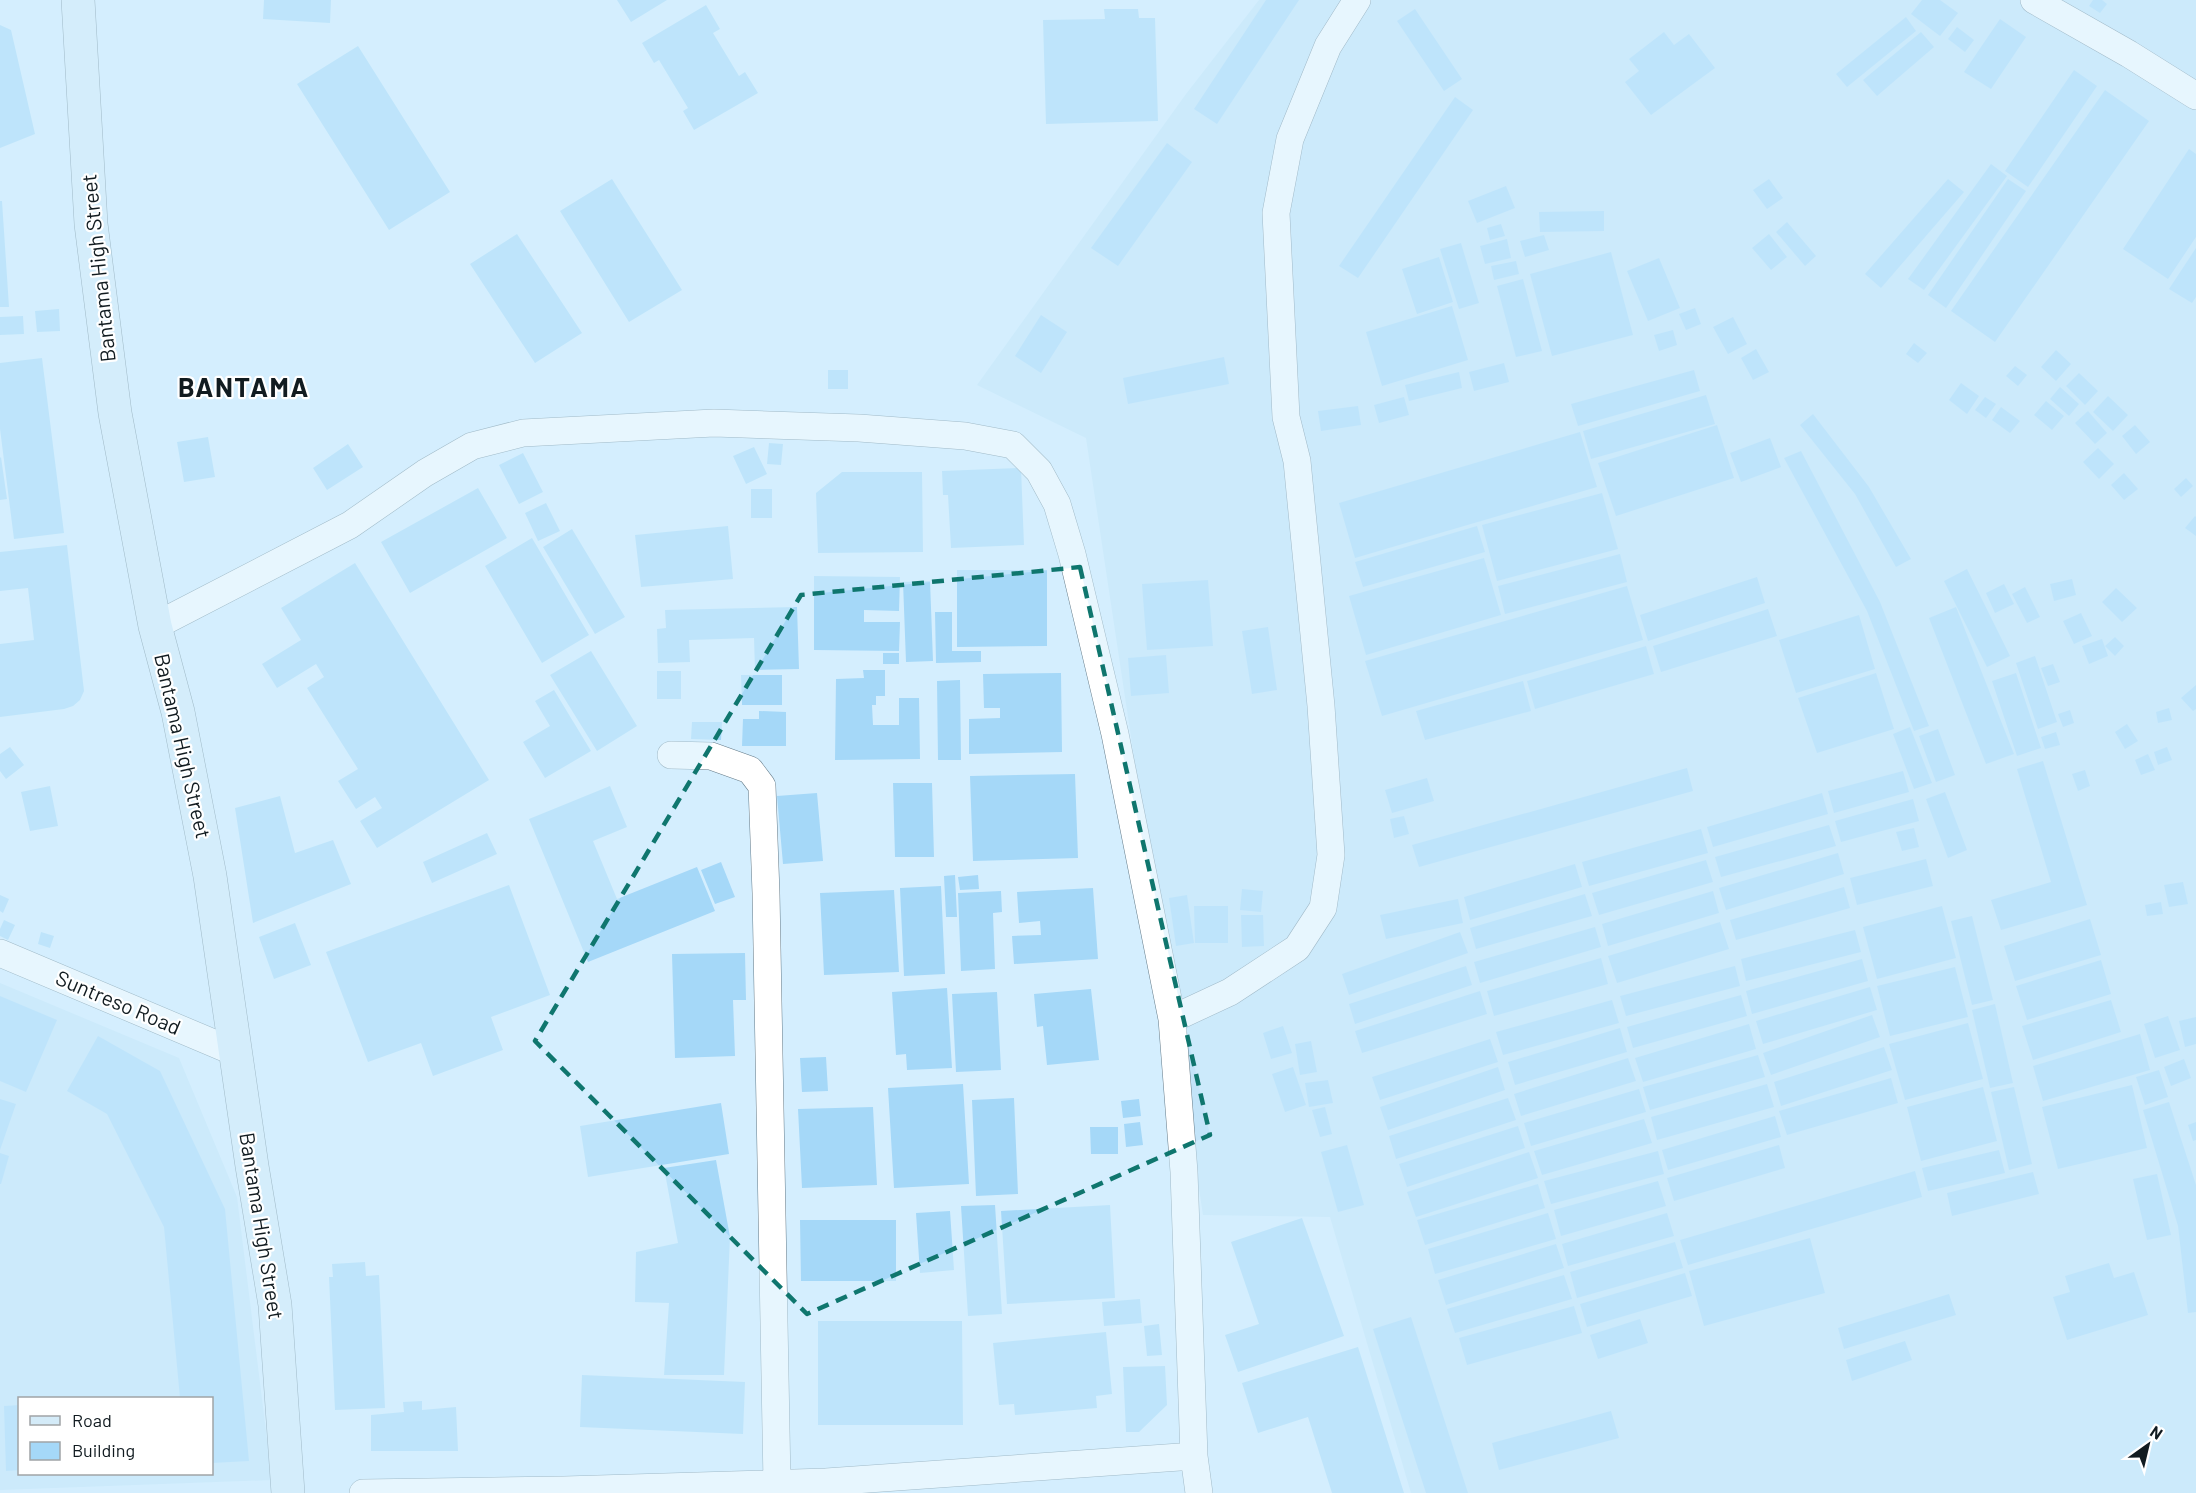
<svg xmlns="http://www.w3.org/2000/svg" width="2196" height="1493" font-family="Barlow,sans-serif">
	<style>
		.built { fill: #c3e4f9; fill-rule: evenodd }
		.building { fill: #a5d8f8 }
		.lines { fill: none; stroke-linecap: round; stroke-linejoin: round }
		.street-casing { stroke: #647b89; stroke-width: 28 }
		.secondary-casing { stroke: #647b89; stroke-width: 34 }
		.street { stroke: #fff; stroke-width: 27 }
		.secondary { stroke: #d4ebf8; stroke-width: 33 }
		.marked { fill: none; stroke: #0f766e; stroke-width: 4.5; stroke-dasharray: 12 8; stroke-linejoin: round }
		.labels { text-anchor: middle; stroke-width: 4.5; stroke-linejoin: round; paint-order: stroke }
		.street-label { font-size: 21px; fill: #111b20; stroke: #fff }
		.district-label { font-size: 27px; font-weight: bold; letter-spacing: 1.5px; fill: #111b20; stroke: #fff }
	</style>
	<rect width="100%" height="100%" fill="#d4eefe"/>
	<path class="built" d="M1259 0H2196V1493H1411L1330 1217 1203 1215 1086 438 977 385 1186 94Z
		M0 983 179 1058 237 1197 272 1480 0 1490ZM20 1398H212V1474H20Z"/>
	<path class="building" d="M264 0H331L330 23 263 19Z
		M617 0H667L631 22Z
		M1266 0H1299L1217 124 1194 109Z
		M1922 0H1940L1958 13 1940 36 1911 14Z
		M2093 0H2102L2107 4 2100 13 2089 6Z
		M706 5 720 29 713 33 739 76 745 72 758 93 694 130 683 111 688 108 659 60 654 63 642 43Z
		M1104 9H1138L1139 18H1155L1158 121 1046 124 1043 20 1105 19Z
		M1415 9 1462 79 1444 91 1397 21Z
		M1906 17 1916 31 1847 87 1836 74Z
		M2000 19 2026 37 1991 89 1964 72Z
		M0 25 11 30 35 134 0 148Z
		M1957 27 1974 40 1965 52 1948 39Z
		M1664 32 1674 45 1689 34 1715 68 1651 115 1625 82 1639 71 1629 59Z
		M1921 32 1934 47 1877 96 1863 80Z
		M358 46 450 192 389 230 297 84Z
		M2074 70 2097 86 2028 187 2005 171Z
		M2105 90 2149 121 1995 342 1951 311Z
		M1455 97 1473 110 1358 278 1339 266Z
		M1167 143 1192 162 1118 266 1091 248Z
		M2189 149 2196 154V237L2168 279 2123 249Z
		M1991 164 2007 176 1924 290 1908 279Z
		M612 179 682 290 629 322 560 211Z
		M1769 179 1783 198 1767 209 1753 190Z
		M1948 179 1964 192 1881 288 1865 274Z
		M2008 179 2026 191 1946 308 1928 295Z
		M1506 186 1515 208 1477 223 1468 201Z
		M0 201H2L9 307H0Z
		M1604 211V231L1540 232 1539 212Z
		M1787 222 1816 256 1805 266 1776 232Z
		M1501 224 1505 236 1490 240 1487 228Z
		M517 234 582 333 535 363 470 264Z
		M1769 234 1787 257 1771 270 1752 248Z
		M1544 235 1549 250 1525 257 1520 241Z
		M1507 239 1511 258 1485 264 1480 246Z
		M1461 243 1479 303 1459 309 1440 249Z
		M2196 248V297L2192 303 2169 289Z
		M1611 252 1633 335 1552 356 1530 274Z
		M1439 257 1453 302 1417 314 1402 269Z
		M1659 258 1680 308 1648 321 1627 271Z
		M1516 261 1519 274 1494 280 1491 266Z
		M1523 279 1542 351 1516 357 1497 286Z
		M1452 306 1468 360 1382 386 1366 332Z
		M1695 308 1701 324 1686 330 1679 314Z
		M59 309 60 331 37 332 35 311Z
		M1041 315 1067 332 1041 373 1015 356Z
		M23 316 24 334 0 335V317Z
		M1733 317 1747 344 1728 354 1713 327Z
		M1673 330 1677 345 1659 351 1654 335Z
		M1914 343 1927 353 1918 363 1906 354Z
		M1756 349 1769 372 1753 380 1741 358Z
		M2056 350 2071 364 2056 381 2041 367Z
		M1224 357 1229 384 1128 404 1123 378Z
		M42 358 64 533 14 539 0 429V363Z
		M1504 363 1509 382 1474 391 1469 372Z
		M2015 366 2027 375 2018 386 2006 376Z
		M828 370H848V389H828Z
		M1694 370 1700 391 1578 426 1571 404Z
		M1459 372 1462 388 1409 401 1405 385Z
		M2079 373 2098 391 2085 405 2066 386Z
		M1961 383 1979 396 1967 414 1949 400Z
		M2060 387 2079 404 2069 416 2050 399Z
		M1706 395 1715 424 1591 459 1583 431Z
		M2108 396 2128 415 2113 431 2093 412Z
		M1404 397 1409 415 1379 423 1374 405Z
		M1985 397 1996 404 1986 418 1975 410Z
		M2046 401 2064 416 2052 430 2034 415Z
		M1358 406 1361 425 1321 431 1318 411Z
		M2001 407 2020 421 2010 433 1992 420Z
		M2088 411 2107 433 2095 444 2075 423Z
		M1813 414 1869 487 1911 559 1896 567 1855 494 1800 425Z
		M1717 425 1734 478 1616 516 1598 463Z
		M2135 425 2150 442 2136 454 2122 436Z
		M1580 432 1597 487 1355 558 1339 503Z
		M208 437 215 477 184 482 177 442Z
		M1770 438 1781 467 1741 482 1730 453Z
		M769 443 783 444 781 465 767 464Z
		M348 444 363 467 327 490 313 468Z
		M754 447 767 474 746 484 733 456Z
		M2098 448 2114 464 2099 479 2083 462Z
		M1801 451 1880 602 1929 726 1914 731 1867 611 1784 458Z
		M523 453 543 492 519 504 499 465Z
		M1 457 7 499 0 500V458Z
		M1021 468 1024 545 951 548 948 495H943L942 471Z
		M842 472H922L923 552 818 553 816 493Z
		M2124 473 2138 489 2124 500 2111 485Z
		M2186 478 2193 486 2181 497 2174 489Z
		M478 488 507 538 410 593 381 542Z
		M751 489H772V518H751Z
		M1602 493 1618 549 1497 581 1482 525Z
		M546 503 560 531 538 541 525 513Z
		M2195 516 2196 517V536L2185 528Z
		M728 526 733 579 641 587 635 535Z
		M1477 526 1485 552 1363 587 1355 562Z
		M572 529 625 617 595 634 543 547Z
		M532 538 589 635 542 663 485 566Z
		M67 545 84 691 80 700 73 706 64 709 0 717V644L34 640 28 588 0 591V552Z
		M1620 554 1627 582 1505 614 1498 586Z
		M1484 558 1501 615 1366 655 1349 596Z
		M355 563 489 780 377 848 360 821 382 808 375 797 356 809 338 781 358 769 307 688 324 677 316 664 277 688 262 664 301 640 281 608Z
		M1967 569 2010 656 1987 667 1944 581Z
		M957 570H1047V646L957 647Z
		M814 576 900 577 899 611 864 610V622H900L899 651 814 650Z
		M1757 577 1765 603 1648 641 1640 615Z
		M2072 579 2076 595 2054 601 2050 584Z
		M1208 580 1213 646 1147 650 1142 584Z
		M930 581 933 661 906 662 903 582Z
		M2004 584 2014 604 1995 613 1986 593Z
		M1627 586 1643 640 1382 716 1365 661Z
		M2025 587 2040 617 2027 623 2012 594Z
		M2116 588 2137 608 2122 622 2102 602Z
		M797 607 799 669 755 670 754 638 689 640 690 662 658 663 657 629 666 628 665 610Z
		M1956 607 2014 754 1986 764 1929 618Z
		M1768 609 1777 636 1661 672 1653 646Z
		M935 612H952V651H981V662L936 663Z
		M2081 613 2092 636 2074 644 2063 621Z
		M1859 615 1875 669 1796 693 1779 640Z
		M1268 627 1277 690 1252 694 1242 631Z
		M2115 637 2124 646 2115 656 2105 646Z
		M2102 639 2108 656 2089 664 2082 646Z
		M1646 646 1654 674 1535 709 1527 681Z
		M591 651 637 726 597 751 550 675Z
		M883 653H899V664H883Z
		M1166 655 1169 693 1131 696 1128 658Z
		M2035 656 2057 722 2038 729 2016 663Z
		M2053 664 2060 682 2048 686 2041 668Z
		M863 670H885V696H876V705H872L873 725H899V698H919L920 759 835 760 836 679 864 678Z
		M657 671H681V699H657Z
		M1061 673 1062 752 969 754V719L1000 718V708H984L983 674Z
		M1876 673 1894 729 1817 753 1798 698Z
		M2016 673 2041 748 2017 756 1992 681Z
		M741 675H782V705H742Z
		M960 680 961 760H938L937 681Z
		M1523 681 1531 711 1425 740 1416 711Z
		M2196 685V709L2193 711 2181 698Z
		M554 690 591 751 545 778 523 742 550 726 535 701Z
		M2169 708 2172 720 2158 723 2156 712Z
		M2070 710 2074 723 2063 727 2058 714Z
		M759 711 786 712V746H742L743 719H759Z
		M692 722H722L721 740 691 739Z
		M2127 724 2138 741 2125 749 2115 732Z
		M1910 727 1932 783 1914 789 1893 734Z
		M1938 729 1955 775 1936 782 1919 736Z
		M2056 732 2060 745 2045 749 2041 737Z
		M10 747 24 765 6 779 0 771V754Z
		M2167 747 2172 760 2158 765 2154 752Z
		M2148 754 2155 770 2141 775 2135 760Z
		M2043 761 2087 905 2001 930 1991 900 2051 882 2017 769Z
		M1687 768 1693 791 1419 867 1412 845Z
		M2085 770 2090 786 2078 791 2072 774Z
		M1903 771 1909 792 1834 813 1828 791Z
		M1075 774 1078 858 973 861 970 776Z
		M1427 778 1434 801 1392 813 1385 790Z
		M893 783H932L934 857H895Z
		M50 786 58 826 30 831 21 792Z
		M610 786 627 827 593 841 617 899 697 867 715 911 588 962 529 819Z
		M1945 792 1967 850 1948 858 1926 799Z
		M817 793 823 861 783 864 777 796Z
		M1822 793 1828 814 1713 847 1707 827Z
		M280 796 295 853 333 840 351 884 253 923 235 808Z
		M1913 799 1919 821 1841 842 1835 821Z
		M1404 816 1409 834 1394 838 1390 819Z
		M1829 825 1836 846 1721 877 1715 857Z
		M1914 828 1919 847 1902 851 1896 832Z
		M1701 829 1708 853 1589 886 1582 862Z
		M487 833 497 854 432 883 423 862Z
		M1838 853 1844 874 1726 910 1719 888Z
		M1926 859 1933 886 1857 905 1850 878Z
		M1706 860 1713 882 1599 915 1592 893Z
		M721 862 735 897 715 904 701 870Z
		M1575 864 1582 887 1470 920 1464 897Z
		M955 875 957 917H946L944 876Z
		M978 875 979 889 960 890 958 877Z
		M2183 882 2188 904 2169 907 2164 885Z
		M509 885 550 995 491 1017 503 1050 433 1076 421 1043 368 1062 326 952Z
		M941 886 945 974 904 976 900 888Z
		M1844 887 1850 908 1736 940 1730 920Z
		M1093 888 1098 959 1014 964 1012 936 1041 935 1040 921 1019 923 1017 892Z
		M1242 889 1263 891 1261 912 1240 910Z
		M894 890 899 972 824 975 820 893Z
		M1001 891 1002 912 993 913 995 969 961 971 958 893Z
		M1713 891 1719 913 1608 946 1602 924Z
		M1585 894 1592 916 1476 949 1470 928Z
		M0 895 9 899 3 913 0 911Z
		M1187 895 1194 943 1176 946 1169 898Z
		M1458 899 1463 923 1386 939 1380 915Z
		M2161 902 2163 914 2147 916 2145 905Z
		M1194 906H1228V943H1195Z
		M1942 906 1956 958 1877 979 1863 927Z
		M1241 915H1263L1264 946 1242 947Z
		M1972 916 1993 1000 1972 1005 1951 921Z
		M2090 919 2101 955 2015 981 2004 946Z
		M4 920 15 925 8 940 0 936V929Z
		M1720 922 1729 949 1617 983 1608 956Z
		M295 923 311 965 274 979 259 937Z
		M1595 927 1601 947 1480 983 1474 962Z
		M1855 930 1861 952 1746 981 1741 959Z
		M41 932 54 936 50 948 38 944Z
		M1460 932 1468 953 1349 995 1342 974Z
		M745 953 746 1000H733L735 1056 675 1058 672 954Z
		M1601 958 1608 984 1494 1016 1487 991Z
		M1862 959 1868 981 1752 1014 1746 991Z
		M2101 960 2111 994 2027 1020 2016 986Z
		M1466 966 1472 985 1355 1024 1349 1004Z
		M1735 966 1740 986 1626 1016 1620 996Z
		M1955 967 1968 1017 1890 1036 1877 986Z
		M1870 987 1877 1010 1763 1044 1756 1021Z
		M947 988 952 1068 907 1070 906 1054 896 1055 892 992Z
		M1091 989 1099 1060 1047 1065 1043 1026 1037 1027 1034 994Z
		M1480 991 1487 1014 1362 1053 1355 1031Z
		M997 992 1001 1070 956 1072 952 994Z
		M1741 995 1747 1016 1633 1048 1627 1027Z
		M0 996 57 1020 26 1092 0 1081Z
		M1612 1000 1619 1023 1503 1055 1496 1032Z
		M2111 1000 2121 1032 2033 1060 2022 1026Z
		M1995 1004 2013 1083 1990 1088 1972 1010Z
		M1872 1015 1880 1037 1771 1075 1763 1053Z
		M2168 1016 2180 1050 2155 1058 2144 1024Z
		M2196 1017V1044L2185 1047 2179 1021Z
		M1968 1023 1983 1079 1905 1100 1889 1044Z
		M1749 1024 1756 1049 1643 1082 1635 1058Z
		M1283 1026 1292 1053 1271 1059 1263 1033Z
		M1620 1028 1627 1052 1515 1085 1508 1062Z
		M2140 1034 2150 1070 2043 1101 2033 1066Z
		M98 1036 160 1071 225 1209 249 1461 212 1463V1398H180L164 1227 107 1114 67 1091Z
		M1490 1039 1498 1062 1380 1100 1372 1077Z
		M1311 1041 1317 1072 1300 1075 1295 1044Z
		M1884 1047 1892 1070 1781 1106 1774 1082Z
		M1758 1055 1765 1077 1650 1110 1643 1087Z
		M826 1057 828 1091 802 1092 800 1058Z
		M1628 1058 1636 1081 1521 1116 1514 1094Z
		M2184 1059 2191 1078 2171 1086 2164 1067Z
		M1293 1067 1306 1105 1285 1112 1272 1074Z
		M1498 1067 1505 1090 1388 1130 1380 1107Z
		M2159 1070 2168 1097 2145 1105 2136 1077Z
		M1891 1078 1898 1103 1787 1135 1779 1111Z
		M1328 1080 1333 1103 1309 1107 1305 1083Z
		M963 1084 969 1184 894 1188 888 1088Z
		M1767 1084 1774 1107 1657 1140 1651 1117Z
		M2132 1085 2147 1148 2058 1169 2042 1107Z
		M1983 1087 1997 1141 1921 1161 1907 1107Z
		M2014 1087 2032 1164 2009 1170 1991 1092Z
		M1639 1089 1646 1112 1531 1146 1524 1123Z
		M1014 1098 1018 1194 976 1196 972 1100Z
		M1508 1098 1516 1120 1396 1159 1389 1136Z
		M0 1099 16 1104 0 1150Z
		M1139 1099 1141 1116 1123 1118 1121 1101Z
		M2169 1102 2196 1185V1312L2188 1313 2178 1226 2143 1110Z
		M721 1103 729 1154 588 1177 580 1126Z
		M873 1107 877 1185 802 1188 798 1109Z
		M1325 1107 1332 1134 1320 1137 1312 1110Z
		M1775 1116 1781 1137 1668 1170 1662 1150Z
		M1644 1119 1652 1143 1542 1175 1534 1151Z
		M1140 1122 1143 1145 1126 1147 1124 1124Z
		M2196 1122V1140L2193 1141 2188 1125Z
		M1518 1126 1525 1148 1407 1187 1399 1164Z
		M1090 1127H1118V1154H1091Z
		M1347 1145 1364 1205 1338 1212 1321 1152Z
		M1779 1145 1785 1168 1674 1201 1667 1178Z
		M1999 1150 2005 1173 1928 1191 1922 1168Z
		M1658 1151 1664 1174 1551 1204 1544 1181Z
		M1529 1152 1538 1178 1416 1217 1407 1192Z
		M0 1153 9 1156 1 1184H0Z
		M716 1160 730 1237 724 1375H664L669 1303 635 1302 636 1252 678 1243 664 1168Z
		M1915 1171 1922 1197 1688 1265 1680 1240Z
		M2033 1172 2039 1194 1952 1216 1947 1193Z
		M2157 1174 2171 1235 2147 1240 2133 1179Z
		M1658 1181 1666 1206 1561 1236 1554 1210Z
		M1538 1184 1545 1208 1425 1245 1417 1220Z
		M995 1205 1002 1314 968 1316 961 1206Z
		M1110 1205 1115 1298 1007 1304 1001 1211Z
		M950 1211 954 1270 920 1273 916 1213Z
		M1548 1213 1556 1239 1435 1274 1428 1249Z
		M1667 1213 1674 1236 1568 1266 1562 1244Z
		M1302 1218 1344 1336 1238 1372 1225 1335 1259 1324 1231 1242Z
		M800 1220H896V1281H801Z
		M1810 1238 1825 1293 1704 1326 1689 1271Z
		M1675 1242 1683 1268 1577 1298 1570 1272Z
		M1556 1244 1564 1268 1446 1305 1438 1280Z
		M365 1262 366 1276 379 1275 385 1408 335 1410 329 1277H333L332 1264Z
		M2109 1263 2114 1278 2134 1272 2148 1315 2067 1340 2053 1297 2070 1292 2065 1276Z
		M1685 1273 1692 1296 1587 1327 1580 1304Z
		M1564 1275 1572 1299 1455 1333 1447 1309Z
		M1949 1294 1956 1315 1844 1349 1838 1328Z
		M1140 1299 1142 1323 1104 1326 1102 1302Z
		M1574 1306 1582 1333 1467 1365 1459 1338Z
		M1411 1317 1468 1493H1426L1373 1329Z
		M1640 1319 1648 1343 1598 1359 1590 1335Z
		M818 1321H962L963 1425H818Z
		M1159 1324 1162 1355 1147 1356 1144 1326Z
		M1106 1332 1112 1394 1096 1396 1097 1408 1015 1415 1014 1404 999 1405 993 1343Z
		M1905 1341 1912 1360 1852 1381 1846 1360Z
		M1358 1347 1404 1493H1332L1308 1417 1258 1433 1242 1383Z
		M1165 1366 1167 1405 1139 1432H1126L1123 1367Z
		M582 1375 745 1382 743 1434 580 1427Z
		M422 1401V1410L456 1407 458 1451H371V1415L404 1412 403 1402Z
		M20 1405V1470L6 1471 4 1406Z
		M1611 1411 1619 1438 1499 1470 1492 1443Z"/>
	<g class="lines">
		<g class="street-casing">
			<path id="street" d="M2034 0 2129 54 2196 96
				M155 626 350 525 425 473 472 446 523 433 714 423 859 428 965 436 1013 445 1039 471 1057 504 1072 554 1115 734 1172 1019 1184 1172 1194 1456 1199 1493
				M671 755 711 756 750 770 762 786 766 893 777 1483
				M0 953 237 1053
				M1172 1019 1230 992 1297 948 1323 908 1331 855 1321 706 1297 461 1286 417 1276 213 1290 139 1328 46 1357 0
				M363 1493 564 1490 826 1482 1194 1456"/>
		</g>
		<g class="secondary-casing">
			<path id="secondary" d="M78 0 91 224 115 413 155 626 178 712 210 876 252 1166 275 1305 288 1493"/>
		</g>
		<use href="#street" class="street"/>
		<use href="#secondary" class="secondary"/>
	</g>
	<path d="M0 0H2196V1493H0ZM1080 567 1210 1135 807 1314 535 1041 801 595Z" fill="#d4eefe" fill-opacity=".55" fill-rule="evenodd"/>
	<path class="marked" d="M1080 567 1210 1135 807 1314 535 1041 801 595Z"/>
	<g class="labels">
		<g class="street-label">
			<text transform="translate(99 268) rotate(-96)" y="7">Bantama High Street</text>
			<text transform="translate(182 746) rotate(77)" y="7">Bantama High Street</text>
			<text transform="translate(118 1003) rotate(23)" y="7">Suntreso Road</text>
			<text transform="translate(261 1226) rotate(81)" y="7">Bantama High Street</text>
		</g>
		<g class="district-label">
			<text x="244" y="397">BANTAMA</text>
		</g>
	</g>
	<rect x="18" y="1397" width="195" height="78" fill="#ffffff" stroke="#a0a4a6" stroke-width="1.5"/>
	<rect x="30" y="1416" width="30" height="9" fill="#d4ebf8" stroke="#a0a4a6" stroke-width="1.5"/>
	<text x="72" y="1427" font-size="18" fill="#111b20">Road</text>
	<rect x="30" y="1442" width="30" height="18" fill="#a5d8f8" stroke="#a0a4a6" stroke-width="1.5"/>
	<text x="72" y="1457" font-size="18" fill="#111b20">Building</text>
	<g transform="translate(2148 1445) rotate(34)" stroke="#ffffff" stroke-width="4.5" paint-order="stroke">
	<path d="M0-4.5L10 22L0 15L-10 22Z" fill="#111b20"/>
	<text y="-9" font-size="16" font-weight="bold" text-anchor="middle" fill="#111b20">N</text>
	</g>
</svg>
